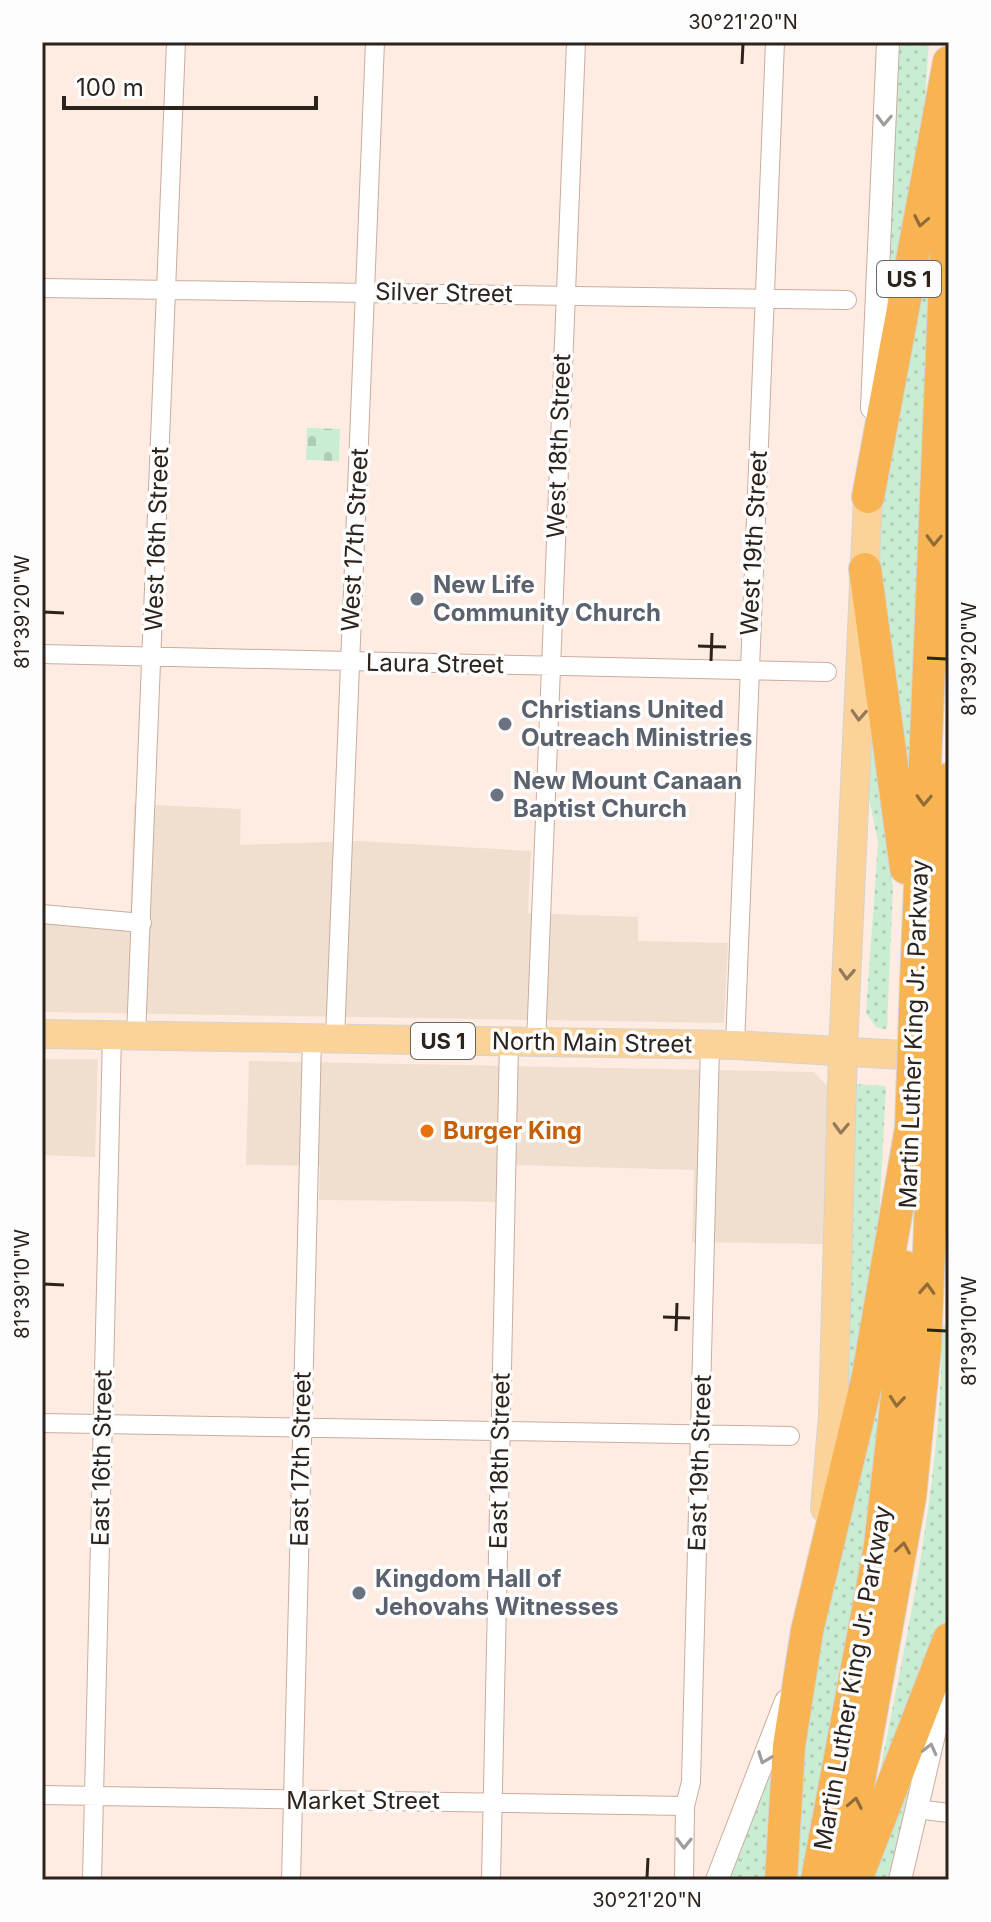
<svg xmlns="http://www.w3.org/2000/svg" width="991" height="1922" font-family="Inter,sans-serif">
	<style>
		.commercial { fill: #f0dfce }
		.grass { fill: url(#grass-dots) }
		.cemetery { fill: url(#cemetery-stones) }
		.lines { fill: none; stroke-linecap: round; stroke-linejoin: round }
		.minor-casing { stroke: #c9ad9d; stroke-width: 20 }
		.tertiary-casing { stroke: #c9ad9d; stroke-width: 24 }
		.primary-casing { stroke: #d5d3d2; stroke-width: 30 }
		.motorway-casing { stroke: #d5d3d2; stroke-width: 34 }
		.minor { stroke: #fff; stroke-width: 18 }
		.tertiary { stroke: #fff; stroke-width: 22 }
		.primary { stroke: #fbd298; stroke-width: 28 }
		.motorway { stroke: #f8b453; stroke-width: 32 }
		.motorway-bridge-casing { stroke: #d5d3d2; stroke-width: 34; stroke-linecap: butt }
		.motorway-bridge { stroke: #f8b453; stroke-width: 32 }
		.oneway { stroke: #a09c99 }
		.oneway2 { stroke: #926c38 }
		.oneway3 { stroke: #947a5a }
		.ticks { fill: none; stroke: #2d231d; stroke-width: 3 }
		.worship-dot { fill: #6b7280; stroke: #fdfdfd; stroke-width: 3 }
		.food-dot { fill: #e8710a; stroke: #fdfdfd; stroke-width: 3 }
		.labels { text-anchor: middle; stroke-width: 7; stroke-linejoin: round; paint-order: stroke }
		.shield { fill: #fdfdfd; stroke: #6b6460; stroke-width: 2 }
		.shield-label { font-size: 22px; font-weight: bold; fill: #2d231d }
		.street-label { font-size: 24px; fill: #2d231d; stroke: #fdfdfd }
		.worship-label { font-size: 24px; font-weight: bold; fill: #5b616d; stroke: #fdfdfd; text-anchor: start }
		.food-label { font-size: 24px; font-weight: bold; fill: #c56008; stroke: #fdfdfd; text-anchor: start }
		.neatline { fill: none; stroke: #2d231d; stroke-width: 3 }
		.ticks-label { font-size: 20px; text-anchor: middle; fill: #2d231d }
	</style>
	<defs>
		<pattern id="grass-dots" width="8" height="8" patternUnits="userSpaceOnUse" patternTransform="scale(2)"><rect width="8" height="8" fill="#c9edd3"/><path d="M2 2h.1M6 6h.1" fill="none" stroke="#adcbb5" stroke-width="1.8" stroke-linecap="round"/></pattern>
		<pattern id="cemetery-stones" width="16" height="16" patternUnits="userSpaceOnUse" patternTransform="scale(2)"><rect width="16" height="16" fill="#c9edd3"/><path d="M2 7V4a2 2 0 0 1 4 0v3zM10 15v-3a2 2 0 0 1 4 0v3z" fill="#adcbb5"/></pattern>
	</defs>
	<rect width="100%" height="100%" fill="#feece2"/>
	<path class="commercial" d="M134 804 241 809 240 845 358 841 531 851 528 913 638 917V941L728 943 724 1023 42 1012V908L130 916Z
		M42 1059H98L95 1157 42 1155Z
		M249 1061 814 1072 830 1089 825 1244 692 1242 694 1170 516 1165 515 1202 319 1200 320 1166 246 1165Z"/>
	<path class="grass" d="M895 42H929L922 143 885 374Z
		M934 223 910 846C896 722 868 592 885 466 896 385 917 303 934 223Z
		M869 643 893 887 887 1029 877 1028 866 1013 878 842 866 784Z
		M854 1084 886 1086 877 1259 839 1438Z
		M942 1325H947L949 1347V1612L875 1795C906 1640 942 1483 942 1325Z
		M879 1378C877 1547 832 1715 800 1880H789L799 1733Z
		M928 1713 893 1880H868Z
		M779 1744 771 1880H725Z"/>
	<path class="cemetery" d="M307 428 340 429 339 461 306 460Z"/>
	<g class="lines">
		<g class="minor-casing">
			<path id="minor" d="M42 288 847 300
				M42 654 827 672
				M42 914 142 923
				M136 1036 176 42
				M335 1039 375 42
				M536 1043 576 42
				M735 1045 775 42
				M42 1423 790 1436
				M42 1795 685 1806
				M916 1809 949 1813
				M92 1880 112 1035
				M291 1880 312 1038
				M491 1880 509 1042
				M684 1880 685 1806 691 1782 710 1045"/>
		</g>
		<g class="tertiary-casing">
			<path id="tertiary" d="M872 408 888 42
				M717 1880 786 1701
				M900 1880 948 1675"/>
		</g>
		<g class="primary-casing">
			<path id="primary" d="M42 1034 735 1045 936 1057
				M825 1508 833 1416 843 1050 868 497"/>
		</g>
		<g class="motorway-casing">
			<path id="motorway" d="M868 497 949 62
				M865 569 906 868
				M916 983 949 182
				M941 984 949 779
				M857 1877 949 1639
				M781 1880 789 1746 807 1631 868 1376 911 1128
				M817 1880 880 1546 897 1397 905 1267
				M841 1880 910 1497 925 1349 934 1127"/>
		</g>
		<use href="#minor" class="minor"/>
		<use href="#tertiary" class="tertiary"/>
		<use href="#primary" class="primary"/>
		<use href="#motorway" class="motorway"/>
		<g class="motorway-bridge-casing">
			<path id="motorway-bridge" d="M934 1127 941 984
				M911 1128 916 983"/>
		</g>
		<use href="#motorway-bridge" class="motorway-bridge"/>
	</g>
	<defs><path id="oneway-chevron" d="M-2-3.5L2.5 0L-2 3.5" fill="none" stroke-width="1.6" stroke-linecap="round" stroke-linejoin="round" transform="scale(2)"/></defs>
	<g class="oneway">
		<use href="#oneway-chevron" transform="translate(884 120) rotate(92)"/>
		<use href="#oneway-chevron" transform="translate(930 1749) rotate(-76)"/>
		<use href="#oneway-chevron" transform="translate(764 1758) rotate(111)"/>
		<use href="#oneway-chevron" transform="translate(684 1843) rotate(91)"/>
	</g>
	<g class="oneway2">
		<use href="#oneway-chevron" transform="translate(921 221) rotate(101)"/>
		<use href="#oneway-chevron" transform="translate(934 540) rotate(92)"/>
		<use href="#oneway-chevron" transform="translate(924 800) rotate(92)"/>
		<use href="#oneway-chevron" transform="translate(927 1289) rotate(-87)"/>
		<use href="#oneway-chevron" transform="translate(897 1401) rotate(95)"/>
		<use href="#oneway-chevron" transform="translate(903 1548) rotate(-81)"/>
		<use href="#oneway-chevron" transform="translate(855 1803) rotate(-79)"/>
	</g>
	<g class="oneway3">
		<use href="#oneway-chevron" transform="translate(859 715) rotate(93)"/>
		<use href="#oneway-chevron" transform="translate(847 974) rotate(93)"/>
		<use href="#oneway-chevron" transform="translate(841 1128) rotate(92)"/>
	</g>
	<path class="ticks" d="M742 64 743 44M44 612 64 613M698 646 726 647M927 658 947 659M711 661 712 633M44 1284 64 1285M663 1317 690 1318M927 1330 947 1331M676 1331 677 1303M647 1878 648 1858"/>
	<g class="worship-dot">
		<circle cx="417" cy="599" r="8"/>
		<circle cx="505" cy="724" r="8"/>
		<circle cx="497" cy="795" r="8"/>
		<circle cx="359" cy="1593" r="8"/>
	</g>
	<circle class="food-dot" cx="427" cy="1131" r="8"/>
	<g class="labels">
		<g class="shield">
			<rect x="877" y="261" width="64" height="36" rx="6"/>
			<rect x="411" y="1023" width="64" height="36" rx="6"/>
		</g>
		<g class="shield-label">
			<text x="909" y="287">US 1</text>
			<text x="443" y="1049">US 1</text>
		</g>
		<g class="street-label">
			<text transform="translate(444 293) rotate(1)" y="8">Silver Street</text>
			<text transform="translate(559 446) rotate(-88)" y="8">West 18th Street</text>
			<text transform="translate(157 539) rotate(-88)" y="8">West 16th Street</text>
			<text transform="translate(355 540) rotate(-87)" y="8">West 17th Street</text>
			<text transform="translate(754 543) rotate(-87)" y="8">West 19th Street</text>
			<text transform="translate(435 664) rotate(1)" y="8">Laura Street</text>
			<text transform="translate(914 1034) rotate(-88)" y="8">Martin Luther King Jr. Parkway</text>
			<text transform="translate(592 1043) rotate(1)" y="8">North Main Street</text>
			<text transform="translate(102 1458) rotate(-89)" y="8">East 16th Street</text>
			<text transform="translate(301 1459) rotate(-89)" y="8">East 17th Street</text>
			<text transform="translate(500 1461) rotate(-89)" y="8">East 18th Street</text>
			<text transform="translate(700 1463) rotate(-88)" y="8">East 19th Street</text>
			<text transform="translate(853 1678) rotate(-80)" y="8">Martin Luther King Jr. Parkway</text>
			<text x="363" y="1809">Market Street</text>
		</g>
		<g class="worship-label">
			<text x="433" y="593">New Life<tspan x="433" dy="28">Community Church</tspan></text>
			<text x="521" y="718">Christians United<tspan x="521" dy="28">Outreach Ministries</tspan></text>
			<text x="513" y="789">New Mount Canaan<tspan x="513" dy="28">Baptist Church</tspan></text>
			<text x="375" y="1587">Kingdom Hall of<tspan x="375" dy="28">Jehovahs Witnesses</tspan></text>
		</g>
		<g class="food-label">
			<text x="443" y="1139">Burger King</text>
		</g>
	</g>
	<rect width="991" height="1922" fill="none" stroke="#fdfdfd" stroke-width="88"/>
	<path d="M64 96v12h252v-12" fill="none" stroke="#2d231d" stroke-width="4"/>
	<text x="76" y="96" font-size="24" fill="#2d231d" stroke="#fdfdfd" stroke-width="6" paint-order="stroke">100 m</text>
	<rect x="44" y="44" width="903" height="1834" class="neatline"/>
	<g class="ticks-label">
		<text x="743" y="29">30°21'20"N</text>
		<text transform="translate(22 612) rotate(-90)" y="7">81°39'20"W</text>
		<text transform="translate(969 659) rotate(-90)" y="7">81°39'20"W</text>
		<text transform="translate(22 1284) rotate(-90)" y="7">81°39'10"W</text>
		<text transform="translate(969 1331) rotate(-90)" y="7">81°39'10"W</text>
		<text x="647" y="1907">30°21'20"N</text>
	</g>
</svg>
